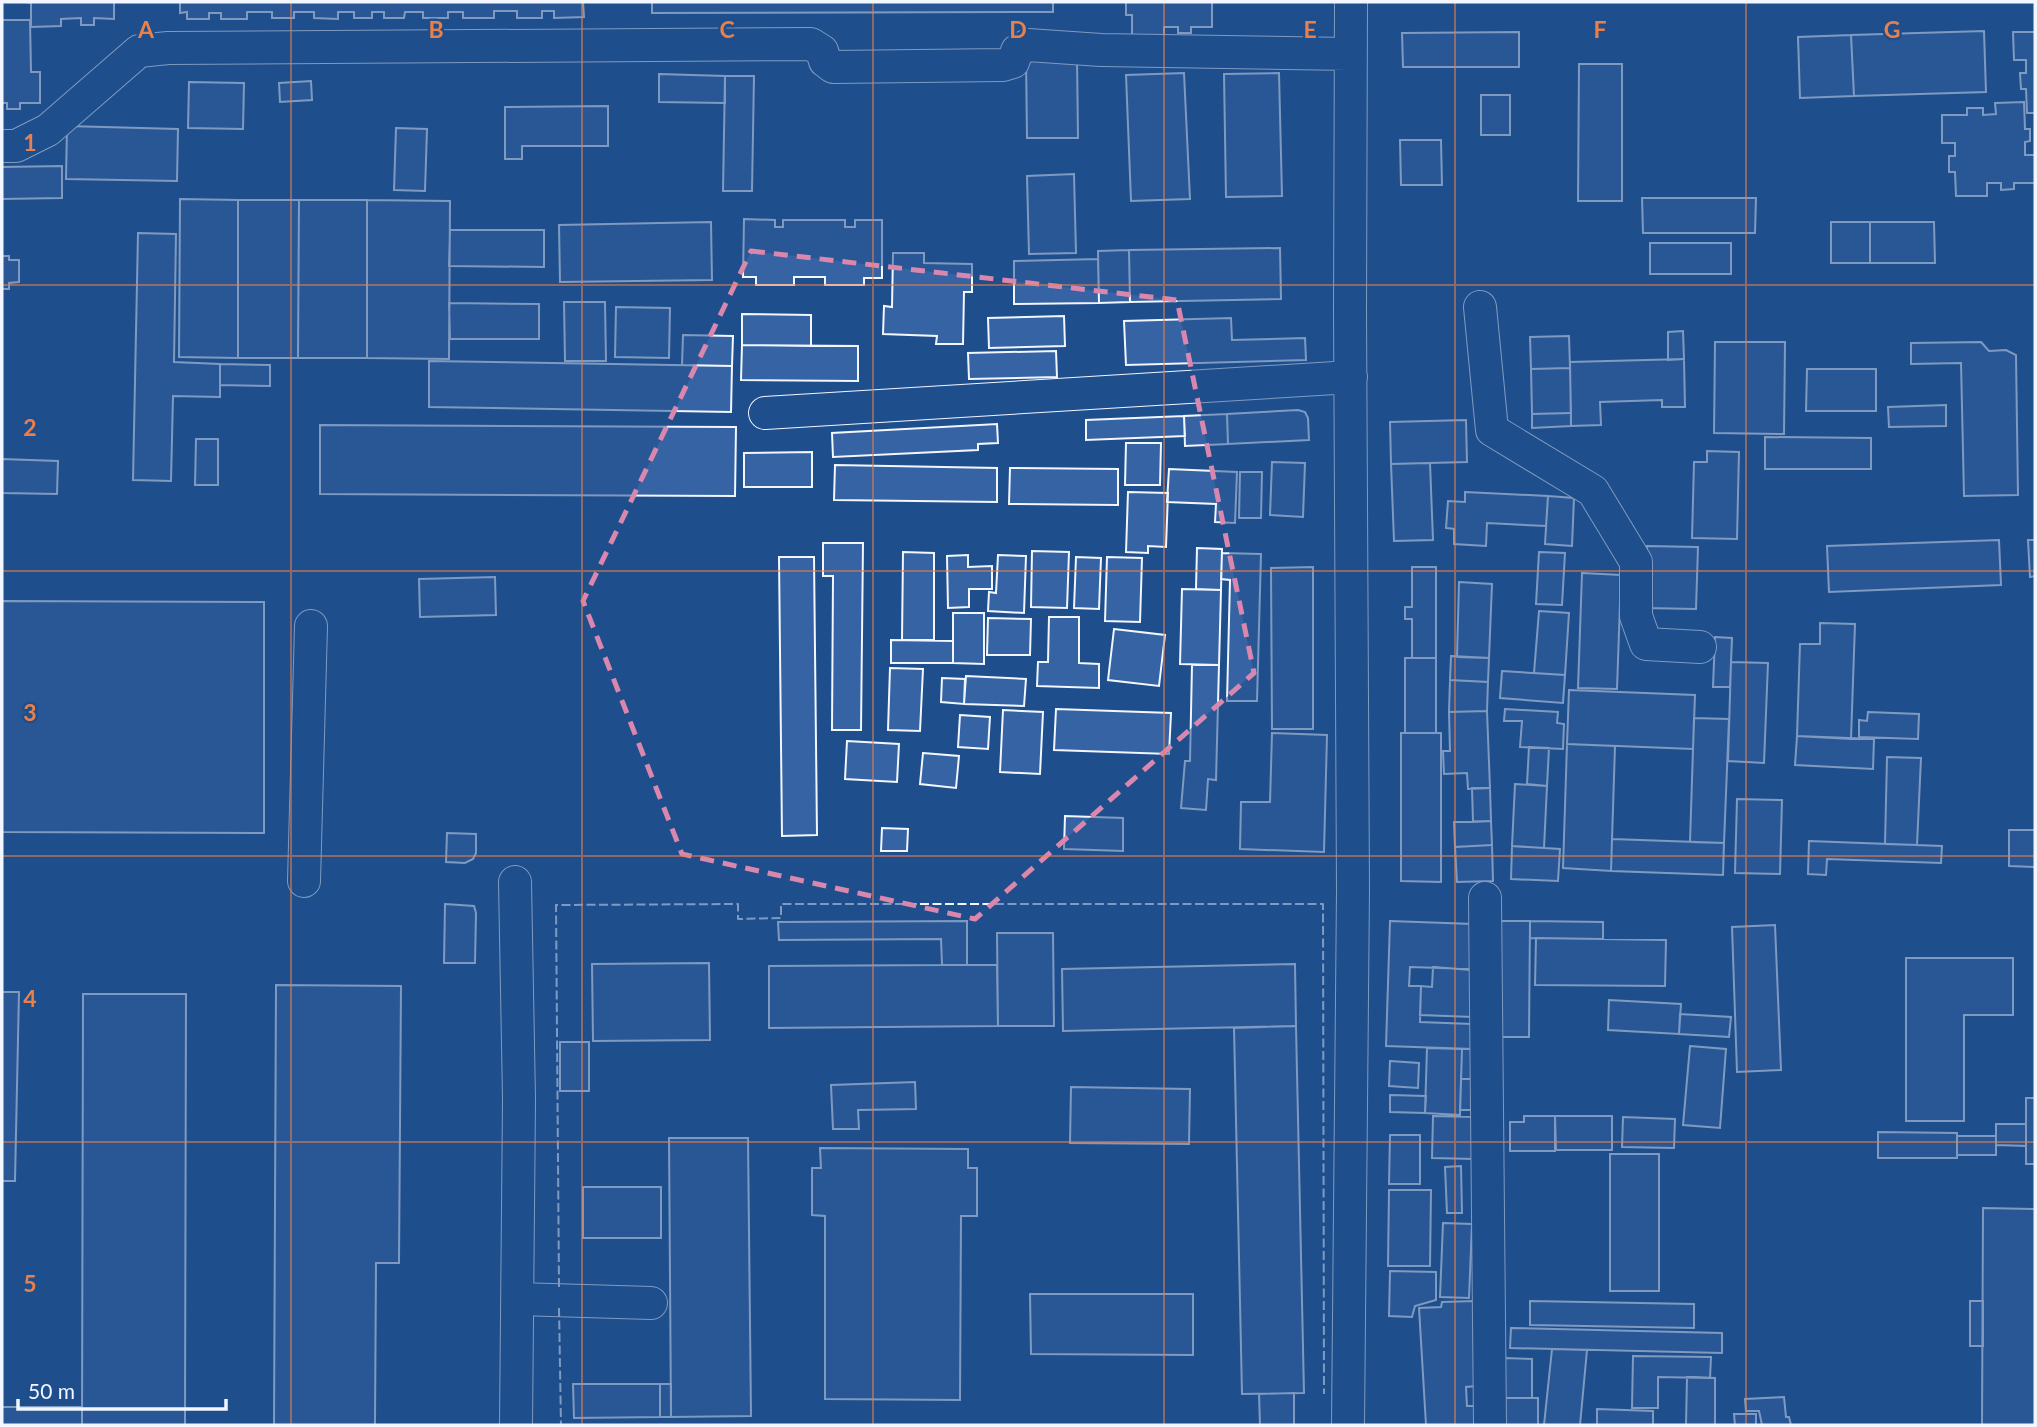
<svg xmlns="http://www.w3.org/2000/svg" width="2037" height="1427" font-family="Lato,sans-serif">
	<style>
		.building { fill: #3563a3; stroke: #f2f6ff; stroke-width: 2 }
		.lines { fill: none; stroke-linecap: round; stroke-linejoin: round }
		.minor-casing { stroke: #f2f6ff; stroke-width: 34 }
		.minor { stroke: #1f4e8c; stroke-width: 32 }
		.fence { stroke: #f2f6ff; stroke-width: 2; stroke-dasharray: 9 3.5; stroke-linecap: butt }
		.marked { fill: none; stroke: #da87ad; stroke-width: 5; stroke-dasharray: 14 9; stroke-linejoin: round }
		.grid { fill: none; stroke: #ea8049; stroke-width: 2; stroke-opacity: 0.55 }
		.grid-label { font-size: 23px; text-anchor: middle; font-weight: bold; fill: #ea8049; stroke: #1f4e8c; stroke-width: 5; stroke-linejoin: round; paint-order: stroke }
	</style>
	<rect width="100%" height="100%" fill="#1f4e8c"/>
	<path class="building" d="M25 2H114V19L94 18V25H81V18L61 19V26L31 27V3Z
		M180 2H583L584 17 554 18V11H542V18H517V11H494V18H463V12H448V18H423V12H405L404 18H384V12H372V18H354V12H338V19L314 18V12H294V18H272V12H247V19H221V13H209V19H187V12L180 13Z
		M652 2H1053V12L652 13Z
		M1126 2H1212V27H1191V33H1178V27H1164V40L1132 39V15H1126Z
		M2 20H30L31 72H40V103H20V109H7V103H2Z
		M1984 31 1986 92 1854 96 1851 35Z
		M1519 32V67H1403L1402 33Z
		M2013 32H2035V113H2027L2026 89H2021L2020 73H2026V60H2014Z
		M1851 35 1854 96 1800 98 1798 37Z
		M1077 57 1078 138H1027L1026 58Z
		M1579 64H1622V201H1578Z
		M1184 73 1190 199 1131 201 1126 75Z
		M1279 73 1282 196 1226 197 1224 74Z
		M659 74 725 76V103L659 102Z
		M725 76H754L752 191H723Z
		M311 81 312 100 280 102 279 83Z
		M189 82 244 83 243 129 188 128Z
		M1481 95H1510V135H1481Z
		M2024 102 2025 129H2030V141L2025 142V155H2035V183H2014V189L2001 190V183H1987V196H1956L1955 172H1949V156H1955V143H1942V115H1967V108H1983V115L1996 114 1995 103Z
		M608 106V146H522V159H505V107Z
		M67 126 178 129 177 181 66 179Z
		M396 128 427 129 425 191 394 190Z
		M1400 140H1441L1442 185H1401Z
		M62 166V198L2 199V167Z
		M1074 174 1076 253 1029 254 1027 176Z
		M1642 198H1756L1755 233H1643Z
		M180 199 238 200V358L179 357Z
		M238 200H299L298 358H238Z
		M299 200H367V358H298Z
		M367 200 450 201 449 359 367 358Z
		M744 219 775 220V227H783V220H845V227H855V220H882V278H864V285H825V277H794V285H756V277H743Z
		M711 222 712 280 560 282 559 225Z
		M1831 222H1870V263H1831Z
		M1870 222H1934L1935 263H1870Z
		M450 230H544V267L449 266Z
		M138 233 176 234 174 362 220 364V397L173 396 171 481 133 480Z
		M1650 243H1731V274H1650Z
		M1280 248 1281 299 1130 302 1129 250Z
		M1129 250 1130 302 1099 303 1098 251Z
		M893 253H924V263L972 264V292H964L963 344H936L937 336 883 334 884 306 892 307Z
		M2 256H9V260H19V282L9 283V289H2Z
		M1098 259 1099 303 1014 304V261Z
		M564 302H605L606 361H565Z
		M449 303 539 304V339H450Z
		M616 307 670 308 669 358 615 357Z
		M742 314 811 315V346L742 345Z
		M1064 316 1065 346 989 348 988 318Z
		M1231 318 1232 340 1305 338 1306 360 1126 365 1124 321Z
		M1683 331 1684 359 1668 360V332Z
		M683 335 733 336 732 366 682 365Z
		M1569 336 1570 368 1531 369 1530 337Z
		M1715 342H1785L1784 434 1714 433Z
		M1981 342 1989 351 2006 350 2016 355 2018 495 1964 496 1961 363 1911 364V343Z
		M742 345 858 346V381L741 380Z
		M1056 351 1057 377 969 379 968 353Z
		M1684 359 1685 407H1662V400L1600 402 1601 425 1571 426 1570 362Z
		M429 361 732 366 731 412 429 407Z
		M220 364 270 365V386L220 385Z
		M1570 368 1571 413 1532 414 1531 369Z
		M1807 369H1876V411H1806Z
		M1946 405V426L1889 427 1888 407Z
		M1298 410 1305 412 1308 418 1309 440 1228 444 1227 414Z
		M1571 413V426L1532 428V414Z
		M1227 414 1228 444 1185 446 1184 416Z
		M1184 416 1185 436 1086 440V420Z
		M1466 420 1467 462 1391 464 1390 422Z
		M997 424 998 443 978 444V450L833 457 832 433Z
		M320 425 736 427 735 496 320 494Z
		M1765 437 1871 438V469H1765Z
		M196 439H218V485H195Z
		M1126 443H1161L1160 485H1125Z
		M1707 451 1739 452 1737 539 1692 538 1694 462H1707Z
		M812 452V487H744V453Z
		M2 459 58 461 57 494 2 493Z
		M1272 462 1305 463 1303 517 1270 515Z
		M1430 463 1433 540 1394 541 1391 464Z
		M835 465 997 468V502L834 500Z
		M1010 468 1118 469V505L1009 504Z
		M1169 469 1237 472 1235 523 1215 522 1216 504 1167 502Z
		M1240 472H1262L1261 518H1239Z
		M1128 492 1168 493 1166 547 1148 546V553L1126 552Z
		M1465 492 1548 496 1546 526 1487 523 1486 546 1454 544V529L1446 528 1448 501 1465 502Z
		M1548 496 1574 498 1572 546 1545 544Z
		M1999 540 2001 585 1829 592 1827 546Z
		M2028 540H2035V576L2030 577Z
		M823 543H863L861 730H832L833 576H823Z
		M1647 546 1698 547 1696 609 1645 608Z
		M1197 548 1222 549 1221 590 1196 589Z
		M1032 551 1069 552 1067 608 1031 607Z
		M903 552 934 553V640H902Z
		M1539 552 1565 553 1562 605 1536 604Z
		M1222 553 1261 554 1257 701H1227L1230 580 1221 579Z
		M968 555V567L992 566V589H969V607L948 608 947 556Z
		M998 555 1026 556 1024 613 988 611 989 592 996 593Z
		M779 557H814L817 835 782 836Z
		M1076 557 1101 558 1099 609 1074 608Z
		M1107 557 1142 558 1140 622 1105 621Z
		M1313 567V729H1272L1271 568Z
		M1412 567H1436V658H1412V619H1405V607H1412Z
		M1582 573 1621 575 1617 689 1578 688Z
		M495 577 496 615 420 617 419 579Z
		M1459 582 1492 584 1489 658 1457 657Z
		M1182 589 1221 590 1219 665 1180 664Z
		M2 601 264 602V833L2 832Z
		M1539 611 1569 613 1565 675 1534 673Z
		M953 613H984V664L953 663Z
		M1049 617H1079V663L1099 664V688L1037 686 1038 662H1048Z
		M988 618 1031 619 1030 655H987Z
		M1820 623 1855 624 1851 739 1797 736 1800 644H1820Z
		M1114 629 1165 635 1159 686 1108 680Z
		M1715 637 1732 638 1730 687H1713Z
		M891 640 953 641V663H891Z
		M1451 656 1489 658 1488 682 1450 680Z
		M1405 658H1436V733H1405Z
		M1731 662 1768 663 1764 763 1728 761Z
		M1192 665H1219L1216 780 1208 779 1206 810 1181 808 1185 761H1190Z
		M890 668 923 669 920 731 888 730Z
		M1502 671 1565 675 1563 703 1500 698Z
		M966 676 1026 679 1024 706 964 704Z
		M942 678 965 679 964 704 941 702Z
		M1450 680 1488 682 1487 711 1449 712Z
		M1569 690 1695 695 1693 749 1567 744Z
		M1056 709 1171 713 1169 754 1054 750Z
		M1505 709 1558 712 1557 723 1564 724 1563 749 1520 747 1522 721H1504Z
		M1003 710 1043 712 1040 774 1000 772Z
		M1487 711 1490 788 1468 789 1467 773 1444 774 1443 751H1450L1449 712Z
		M1868 712 1919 714 1918 739 1859 737V720L1867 721Z
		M960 715 990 717 988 749 958 747Z
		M1694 718 1729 719 1724 843 1690 842Z
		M1272 733 1327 735 1324 852 1240 849 1241 802H1270Z
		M1401 733H1441V882L1401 881Z
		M1797 736 1874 739 1873 769 1795 765Z
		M847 741 899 744 897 782 845 779Z
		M1567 744 1615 746 1611 871 1563 868Z
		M1529 747 1549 748 1547 786 1527 784Z
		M923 753 959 756 956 788 920 784Z
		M1887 757 1921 758 1917 845 1885 844Z
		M1515 784 1547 786 1544 848 1512 846Z
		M1472 788H1490L1491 821 1473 822Z
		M1737 799 1782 800 1780 874 1735 873Z
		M1065 816 1123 818V851L1064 849Z
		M1491 821 1492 845 1455 847 1454 822Z
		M882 828 908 829 907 851H881Z
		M2009 830H2035V867L2009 866Z
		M447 833 476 834V853L473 859 465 863 446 862Z
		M1612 839 1724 843 1723 875 1611 871Z
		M1809 841 1942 846 1941 863 1827 859 1826 875 1808 874Z
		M1492 845 1493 881 1457 882 1455 847Z
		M1512 846 1560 849 1558 881 1511 879Z
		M445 904 474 906 476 913 475 963H444Z
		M967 921V965H942L941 939 779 940 778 922Z
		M1390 921 1473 924 1471 969 1410 967 1409 986H1421L1420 1022 1472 1024V1049L1386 1046Z
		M1497 921H1530L1529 1037H1496Z
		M1530 921 1603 922V939L1530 938Z
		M1775 925 1781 1070 1737 1072 1732 927Z
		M997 933H1053L1054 1026H998Z
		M1536 938 1666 940 1665 986 1535 985Z
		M1906 958H2013V1015H1964V1121H1906Z
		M709 963 710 1040 593 1041 592 964Z
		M1295 964 1296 1026 1063 1031 1062 969Z
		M942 965H997L998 1026 769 1028V966Z
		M1433 967 1471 970 1473 1017 1420 1015 1421 986 1432 987Z
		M276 985 401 986 399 1263H376L375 1425H274Z
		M2 992H19L15 1181H2Z
		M83 994H186L185 1425H82Z
		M1609 1000 1681 1004 1679 1034 1608 1030Z
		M1680 1014 1731 1017 1729 1037 1679 1034Z
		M1296 1026 1304 1393 1242 1394 1234 1028Z
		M560 1042H589V1091H560Z
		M1690 1046 1726 1049 1720 1128 1683 1125Z
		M1427 1048 1462 1049 1460 1115 1425 1113Z
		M1462 1049H1472L1471 1079H1461Z
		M1390 1061 1419 1063 1418 1088 1389 1086Z
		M1461 1079H1475L1474 1110H1460Z
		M915 1082 916 1109 858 1110 859 1129H833L831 1085Z
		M1071 1087 1190 1089 1189 1144 1070 1143Z
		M1390 1095 1426 1096 1425 1113 1390 1112Z
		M2026 1098H2035V1164H2026Z
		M1433 1116 1475 1117 1474 1159 1432 1158Z
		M1524 1116H1555V1151H1510V1122H1524Z
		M1555 1116H1612V1150H1556Z
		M1623 1117 1675 1119 1674 1148 1622 1147Z
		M1996 1124H2026V1146L1996 1145Z
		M1878 1132 1957 1133V1158H1878Z
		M1390 1135H1420V1184H1389Z
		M1957 1136H1996V1155H1957Z
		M669 1138H748L751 1416 671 1417Z
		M820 1148 968 1149V1168H977V1216H961L960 1400 825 1399V1216L812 1215V1168H821Z
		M1610 1154H1659V1291H1610Z
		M1461 1166 1462 1213H1447L1445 1167Z
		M583 1187H661V1238H583Z
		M1389 1190H1431L1430 1266H1388Z
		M1983 1208 2035 1209V1425H1982Z
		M1443 1223 1472 1224 1469 1298 1440 1297Z
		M1390 1271 1436 1272V1300L1415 1306 1412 1317 1389 1316Z
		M1030 1294H1193V1355L1031 1354Z
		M1475 1301 1477 1386 1466 1387 1467 1406H1478L1480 1425H1426L1419 1308 1441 1307 1442 1302Z
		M1530 1301 1694 1304V1328L1530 1325Z
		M1970 1301H1983V1346H1970Z
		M1511 1328 1722 1333V1353L1510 1348Z
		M1552 1349 1587 1350 1580 1425H1544Z
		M1633 1356 1711 1357 1710 1378 1658 1377V1408H1632Z
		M1504 1358 1532 1359V1398H1503Z
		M1687 1377 1715 1378V1425H1686Z
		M573 1384H660V1417L574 1418Z
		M660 1384H671V1417H660Z
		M1294 1393V1425H1260L1259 1394Z
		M1784 1397 1786 1417H1789L1791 1425H1762L1759 1411H1746L1745 1399Z
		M1503 1398H1538V1425H1503Z
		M2 1407H82V1425H2Z
		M1597 1409 1653 1411V1425H1597Z
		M1734 1414H1756V1425H1735Z"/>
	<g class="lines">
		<g class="minor-casing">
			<path id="minor" d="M2 146H16L48 130 139 51 168 48 811 44 822 51 825 61 833 67 1003 65 1013 62 1017 51 1028 45 1101 50 1350 54
				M1480 307 1492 430 1593 491 1636 562V616L1646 644 1700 647
				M765 413 1351 377
				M304 881 311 626
				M515 882 519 1099 516 1425
				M1485 898 1490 1425
				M518 1299 651 1303
				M1348 1425 1353 890 1350 311 1351 2"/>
		</g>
		<use href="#minor" class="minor"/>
		<path class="fence" d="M559 1287 556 905 738 904V919L781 918V904H1323L1324 1394
			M559 1308 561 1425"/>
	</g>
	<path d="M0 0H2037V1427H0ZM751 251 1177 300 1254 673 975 919 682 854 583 601Z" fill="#1f4e8c" fill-opacity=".55" fill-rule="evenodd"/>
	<path class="marked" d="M751 251 1177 300 1254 673 975 919 682 854 583 601Z"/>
	<path class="grid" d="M291 2V1425M582 2V1425M873 2V1425M1164 2V1425M1455 2V1425M1746 2V1425M2 285H2035M2 571H2035M2 856H2035M2 1142H2035"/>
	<g class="grid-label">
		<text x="146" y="38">A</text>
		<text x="436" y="38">B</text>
		<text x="727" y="38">C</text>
		<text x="1018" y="38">D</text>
		<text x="1310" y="38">E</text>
		<text x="1600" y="38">F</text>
		<text x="1892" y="38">G</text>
		<text x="30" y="151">1</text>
		<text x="30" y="436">2</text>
		<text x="30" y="721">3</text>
		<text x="30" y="1007">4</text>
		<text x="30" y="1292">5</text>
	</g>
	<rect width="2037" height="1427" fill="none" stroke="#f2f6ff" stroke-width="7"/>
	<path d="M18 1399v10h208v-10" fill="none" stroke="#f2f6ff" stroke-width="3.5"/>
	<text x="28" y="1399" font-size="21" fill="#f2f6ff" stroke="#1f4e8c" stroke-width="5" paint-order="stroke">50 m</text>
</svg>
